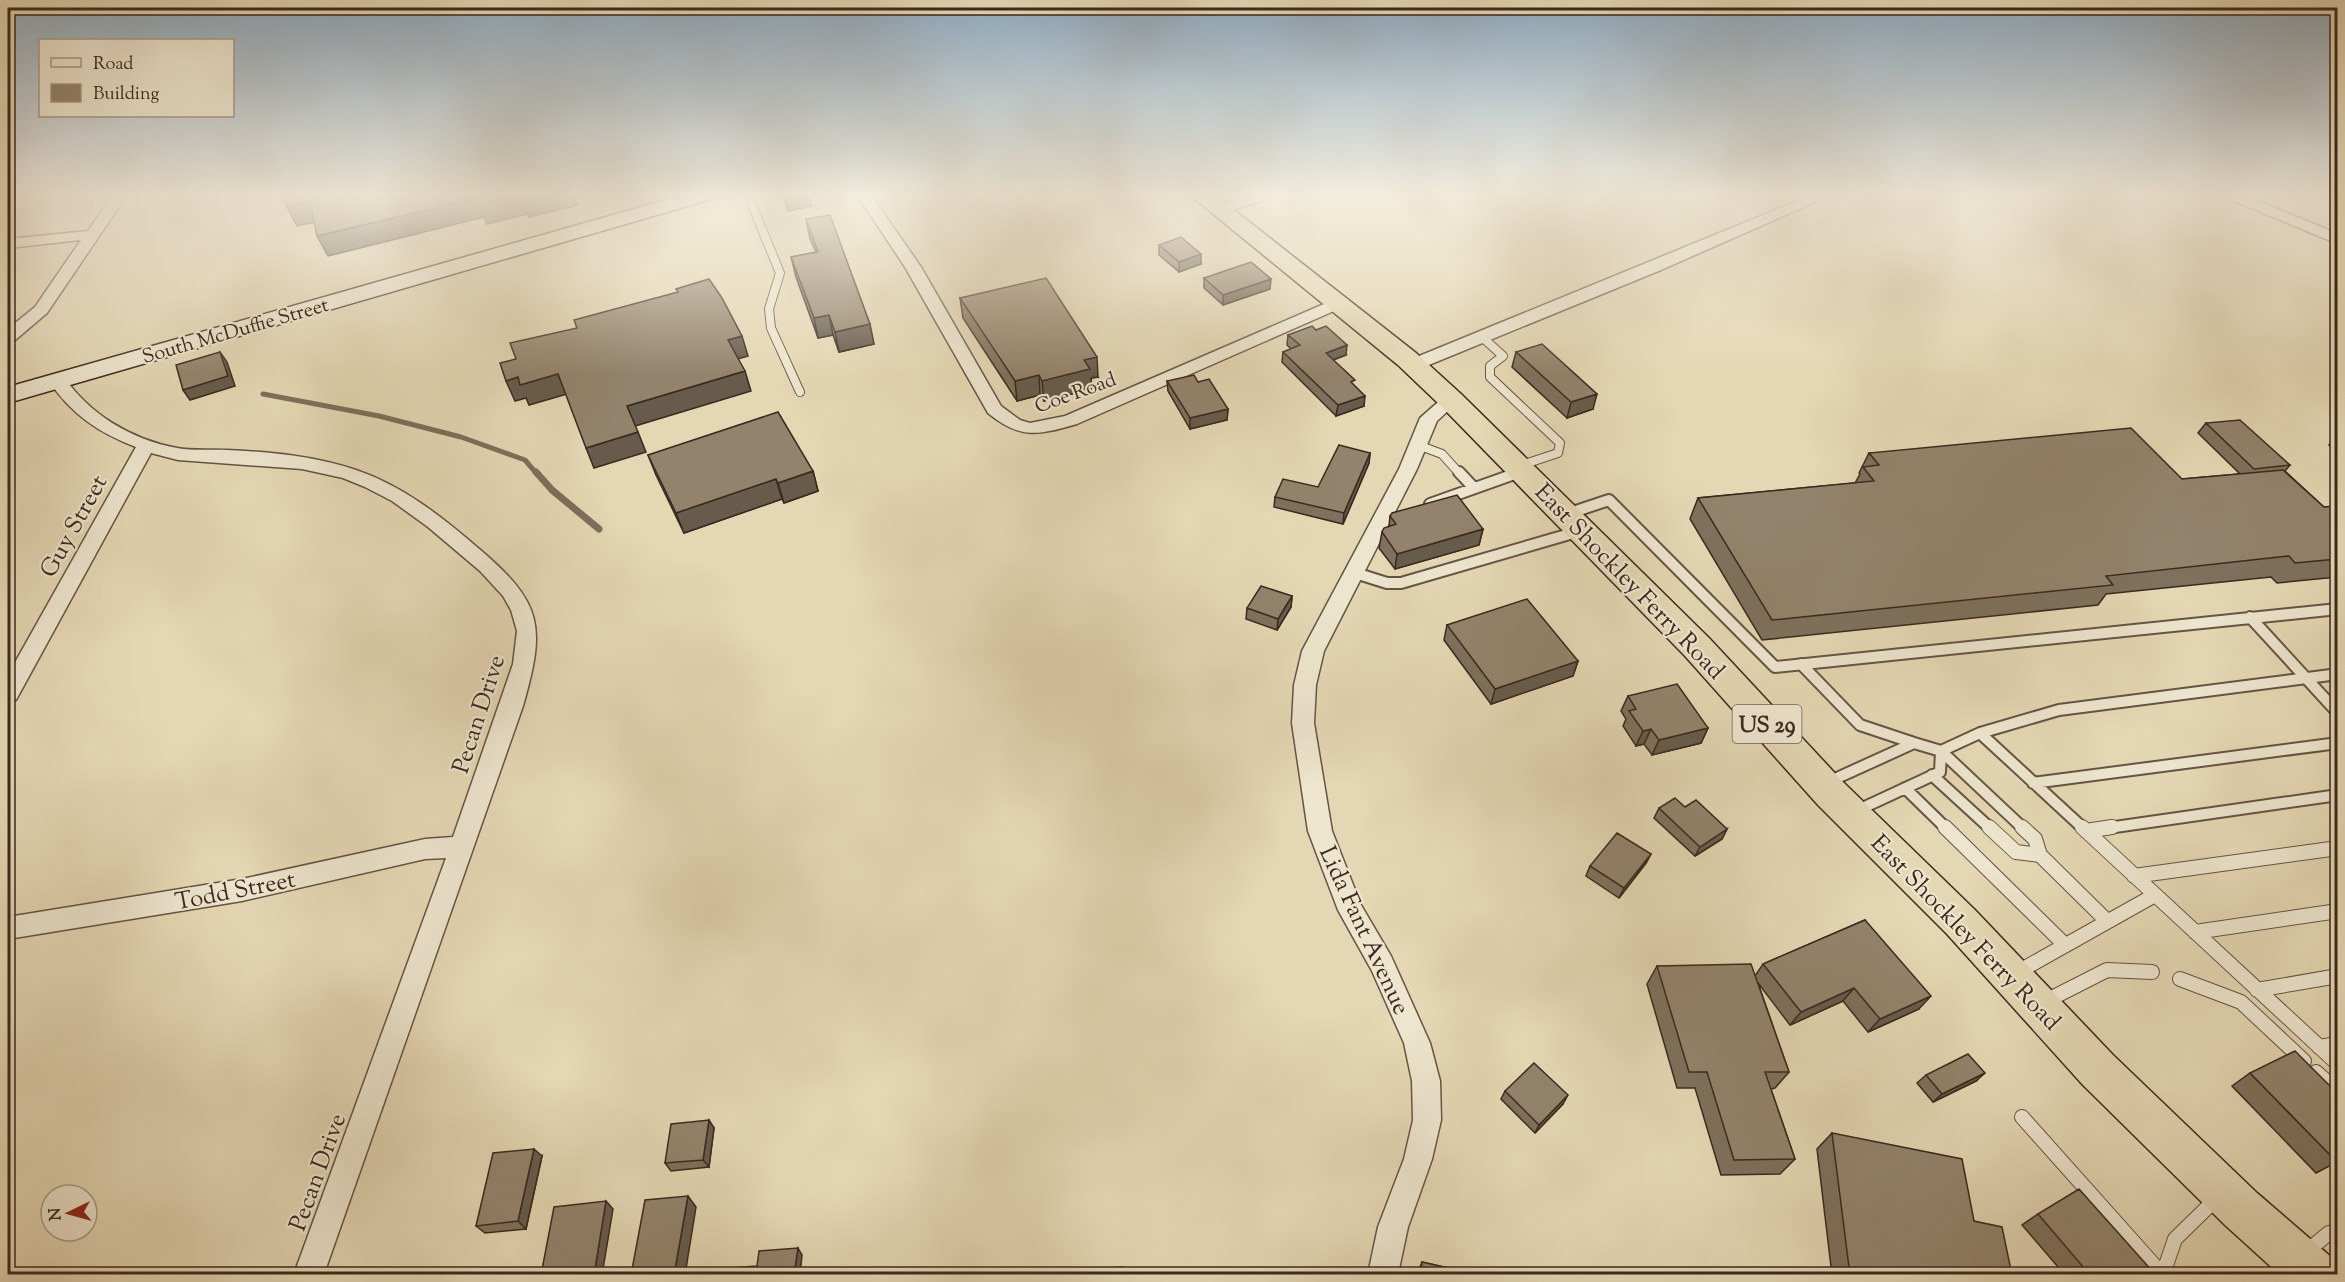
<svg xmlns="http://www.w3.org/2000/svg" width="2345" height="1282" font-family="'Sorts Mill Goudy',serif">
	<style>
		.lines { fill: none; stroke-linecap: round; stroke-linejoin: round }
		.stream-far1 { stroke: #7e6e5a; stroke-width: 5 }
		.stream { stroke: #7e6e5a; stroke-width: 7 }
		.lane-far2-casing { stroke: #655444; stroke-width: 10 }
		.lane-far1-casing { stroke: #655444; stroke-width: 14 }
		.lane-casing { stroke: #655444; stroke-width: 16 }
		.street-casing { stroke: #655444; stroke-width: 3 }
		.secondary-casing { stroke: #3b291f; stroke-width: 3 }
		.highway-casing { stroke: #3b291f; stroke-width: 3 }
		.lane-far2 { stroke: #ede5ce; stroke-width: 8 }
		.lane-far1 { stroke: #ede5ce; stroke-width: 10 }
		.lane { stroke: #ede5ce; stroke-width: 14 }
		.street { fill: #ede5ce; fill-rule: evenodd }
		.secondary { fill: #ede5ce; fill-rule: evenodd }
		.highway { fill: #e4d7b3; fill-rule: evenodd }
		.wall { fill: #7e715d; stroke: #3b291f; stroke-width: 1.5 }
		.shaded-wall { fill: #675c4c; stroke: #3b291f; stroke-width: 1.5 }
		.building { fill: #93836c; stroke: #3b291f; stroke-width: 1.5 }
		.labels { text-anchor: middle; stroke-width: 4.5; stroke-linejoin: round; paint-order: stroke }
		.far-street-label { font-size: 20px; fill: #3b291f; stroke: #ede5ce }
		.shield { fill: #ede5ce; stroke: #706154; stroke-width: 1.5 }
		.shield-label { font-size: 22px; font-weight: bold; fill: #3b291f }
		.street-label { font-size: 24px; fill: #3b291f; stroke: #ede5ce }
	</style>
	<rect width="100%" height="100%" fill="#e4d7b3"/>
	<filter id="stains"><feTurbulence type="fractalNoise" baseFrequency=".00333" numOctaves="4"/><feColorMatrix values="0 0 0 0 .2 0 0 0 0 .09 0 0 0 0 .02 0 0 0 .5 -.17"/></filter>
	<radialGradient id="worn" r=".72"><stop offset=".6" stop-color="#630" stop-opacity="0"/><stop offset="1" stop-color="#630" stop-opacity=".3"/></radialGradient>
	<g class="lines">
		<path class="stream-far1" d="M8 315H11
			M263 394 379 416 461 437 525 460 537 474"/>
		<path class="stream" d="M536 472 552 490 599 529"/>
		<g class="lane-far2-casing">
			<path id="lane-far2" d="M748 195 780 273 769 309 771 328 800 392
				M1482 337 1503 356 1490 366V377L1560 443 1558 453 1519 466
				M1418 445 1442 454 1460 474
				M1516 474 1523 471"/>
		</g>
		<g class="lane-far1-casing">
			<path id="lane-far1" d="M1459 472 1474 488
				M1430 504 1520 472
				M1567 514 1609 500 1775 667 2338 609
				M1352 572 1387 583H1401L1580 531
				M2250 617 2338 713
				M1801 664 1860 725 1914 743
				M1980 733 2059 710 2338 674
				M1941 751 1980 733 2084 829
				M1932 775 1991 829
				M1826 783 1914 743 1941 751 2024 829
				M2033 783 2338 743
				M1905 788 1947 829
				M1856 811 1940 772 1941 751
				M2101 829 2338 795"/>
		</g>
		<g class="lane-casing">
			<path id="lane" d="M1945 827 2064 944
				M1989 827 2016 852 2040 855
				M2022 827 2035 839 2040 855 2107 921
				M2082 827 2338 1064
				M2086 831 2112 827
				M2134 876 2338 848
				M2195 932 2338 911
				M2016 973 2155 895
				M2180 979 2241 1002 2304 1061
				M2257 990 2338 976
				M2046 1001 2107 970 2152 972
				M2319 1047 2338 1044
				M2316 1072 2338 1092
				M2022 1117 2162 1274
				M2306 1252 2329 1233 2338 1235
				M2163 1274 2175 1239 2216 1199"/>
		</g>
		<g class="street-casing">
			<path id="street" d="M113 195H127L47 313 14 341 8 342V329L35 307 81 240 8 248V239L88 231Z
				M857 195H871L921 267 1001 406 1020 420 1030 423 1065 416 1331 301H1343L1345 304 1343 307 1077 424C1038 435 1021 440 988 413L905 267Z
				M1250 195H1271L1269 198 1224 213H1214L1212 210 1214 207Z
				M1812 195H1831L1661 270 1419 369 1413 370 1405 365 1407 361Z
				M2225 195H2244L2338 234V244L2227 198Z
				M58 376 64 377C89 414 132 440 177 448 193 451 210 449 227 450 270 452 315 456 356 470 403 486 441 516 478 548 543 603 546 626 523 706L324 1274H294L446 858 425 859 242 901 8 939V917L242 879 425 839 453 837 513 664 517 631 511 610 503 596 480 571 428 527 392 501 365 487 343 478 302 469 178 460 151 453 16 700 8 702V675L136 447C99 433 71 414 49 381Z
				M1451 395 1460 400 1437 421 1417 469 1324 651 1316 685 1314 723 1332 831 1361 905 1391 956 1430 1043 1440 1081 1441 1120 1432 1159 1408 1227 1398 1274H1368L1378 1227 1404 1159 1413 1120 1412 1081 1404 1043 1372 971 1338 910 1308 831 1292 723 1294 685 1302 651 1399 469 1420 418 1445 396Z"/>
		</g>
		<g class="secondary-casing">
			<path id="secondary" d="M683 195H715L712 199 8 403V387Z"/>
		</g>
		<g class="highway-casing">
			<path id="highway" d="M1190 195H1215L1416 353 1461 394 1709 638 1844 783 1975 910 2113 1055 2257 1193 2331 1257 2338 1274H2279L2225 1225 2083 1085 1947 934 1818 805 1685 656 1441 406 1398 365Z"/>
		</g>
		<use href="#lane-far2" class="lane-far2"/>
		<use href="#lane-far1" class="lane-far1"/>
		<use href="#lane" class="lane"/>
		<use href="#street" class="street"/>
		<use href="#secondary" class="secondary"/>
		<use href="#highway" class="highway"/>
	</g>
	<path class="wall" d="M782 195H808L811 206 788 211Z
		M806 219 874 344 839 352 833 335 818 338 796 277 791 257 816 252 810 239Z
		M1159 245 1201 264 1179 272 1159 255Z
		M1204 278 1270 289 1223 305 1204 288Z
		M960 298 1098 377 1091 378V389L1044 401 1040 395 1017 401 963 318Z
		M1288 335 1346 355 1333 360 1354 386 1364 406 1336 416 1282 362 1283 352 1291 349 1287 345Z
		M1516 352 1593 409 1567 418 1512 367Z
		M1167 381 1198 382 1228 409 1227 420 1190 429 1168 391Z
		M2206 423 2290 465 2285 471 2324 507 2337 506V577L2277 583 2271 577 2106 594 2098 605 1762 640 1690 519 1698 498 1855 483 1860 474 1859 473 1869 453 2182 479 2240 474 2198 433Z
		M2337 435V453L2329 445Z
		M1370 453 1369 463 1343 524 1274 507 1275 497 1318 487Z
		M648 455 813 471 818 491 784 503 782 499 684 533 656 475Z
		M1390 516 1483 529 1479 545 1395 569 1379 548 1382 532 1389 526Z
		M1292 596 1291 607 1277 630 1246 619 1247 608Z
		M1447 625 1578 661 1573 676 1491 704 1444 640Z
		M1628 696 1708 728 1701 743 1652 755 1644 744 1636 746 1623 726 1626 719 1621 711Z
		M1685 807 1727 829 1722 839 1695 856 1654 818 1659 808Z
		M1651 854 1646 863 1619 898 1586 876 1590 866Z
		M1865 920 1919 1009 1868 1032 1843 1001 1790 1025 1758 983 1789 1072 1775 1088 1771 1089 1795 1159 1780 1174 1721 1175 1695 1088H1677L1647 984 1657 966 1755 976 1763 964Z
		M2250 1073 2337 1162 2316 1173 2232 1086Z
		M1926 1075 1976 1081 1933 1102 1917 1083Z
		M1505 1091 1563 1104 1535 1133 1501 1099Z
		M714 1128 709 1167 671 1171 665 1163Z
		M1832 1133 1974 1221 2012 1275H1832L1817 1149Z
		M542 1156 526 1229 485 1233 476 1226Z
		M2038 1214 2151 1275H2065L2022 1225Z
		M1422 1262 1479 1275H1418L1419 1269Z"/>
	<path class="shaded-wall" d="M520 195 527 214 487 224 484 217 328 256 317 236 476 198Z
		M534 195H592L575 199 578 205 529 217 521 198Z
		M809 196 811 206 788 211 786 201Z
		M310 201 320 221 297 226 287 207Z
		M1201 254V264L1179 272V262Z
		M1271 279 1270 289 1223 305V295Z
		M829 315 833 335 818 338 814 318Z
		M870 324 874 344 839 352 835 332Z
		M742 336 748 356 734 360 728 340Z
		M1347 345 1346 355 1325 363 1326 353Z
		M220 352 227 362 235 386 190 400 183 390Z
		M1097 357 1098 377 1091 378V389L1044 401 1042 381 1084 360Z
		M745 371 751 391 635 426 627 406Z
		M558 374 567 394 529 405 526 398 515 401 506 381 518 377Z
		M1039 375 1040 395 1017 401 1015 381Z
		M1597 394 1593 409 1567 418 1571 402Z
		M1365 396 1364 406 1336 416 1338 405Z
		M1228 409 1227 420 1190 429V418Z
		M638 432 646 452 594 468 586 448Z
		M1370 453 1369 463 1343 524 1344 513Z
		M813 471 818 491 784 503 778 483Z
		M776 479 782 499 684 533 676 513Z
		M1483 529 1479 545 1395 569 1397 554Z
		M1292 596 1291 607 1277 630 1278 619Z
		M1578 661 1573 676 1491 704 1495 689Z
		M1708 728 1701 743 1652 755 1659 740Z
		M1651 729 1644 744 1636 746 1643 731Z
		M1727 829 1722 839 1695 856 1700 847Z
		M1651 854 1646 863 1619 898 1624 888Z
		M1854 988 1843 1001 1790 1025 1801 1012Z
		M1931 996 1919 1009 1868 1032 1880 1019Z
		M1985 1073 1976 1081 1933 1102 1942 1094Z
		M1568 1095 1563 1104 1535 1133 1539 1125Z
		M709 1120 714 1128 709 1167 703 1160Z
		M534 1149 542 1156 526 1229 518 1221Z
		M688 1196 696 1207 685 1275H674Z
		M606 1201 613 1209 602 1275H594Z
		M798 1248 802 1255 800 1275H794Z"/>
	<path class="building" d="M284 195H518L479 204 476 198 317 236 310 201 287 207Z
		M520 195H534L521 198Z
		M783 195H808L809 196 786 201Z
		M830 215 870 324 835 332 829 315 814 318 791 257 818 252 806 219Z
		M1181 237 1201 254 1179 262 1159 245Z
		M1251 262 1271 279 1223 295 1204 278Z
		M1046 278 1097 357 1084 360 1090 369 1042 381 1039 375 1015 381 960 298Z
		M709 279 722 298 742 336 728 340 745 371 627 406 638 432 586 448 558 374 520 385 518 377 506 381 500 363 516 359 510 343 577 328 574 320 678 292 676 289Z
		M1312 326 1316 330 1326 326 1347 345 1326 353 1355 380 1351 382 1365 396 1338 405 1283 352 1300 345 1288 335Z
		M1542 344 1597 394 1571 402 1516 352Z
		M220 352 228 376 183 390 176 365Z
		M1194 375 1198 382 1209 379 1228 409 1190 418 1167 381Z
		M778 412 813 471 778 483 776 479 676 513 648 455Z
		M2240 420 2290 465 2254 469 2206 423Z
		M2131 428 2182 479 2283 470 2324 507 2337 506V559L2295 563 2289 556 2106 576 2113 585 1772 620 1698 498 1874 481 1863 467 1879 465 1869 453Z
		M1339 445 1370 453 1344 513 1275 497 1283 479 1318 487Z
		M1457 495 1483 529 1397 554 1382 532 1384 528 1396 524 1390 516 1392 513Z
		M1261 586 1292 596 1278 619 1247 608Z
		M1527 599 1578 661 1495 689 1447 625Z
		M1677 684 1708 728 1659 740 1651 729 1643 731 1629 711 1636 709 1628 696Z
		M1675 798 1685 807 1696 800 1727 829 1700 847 1659 808Z
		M1617 833 1651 854 1624 888 1590 866Z
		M1865 920 1931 996 1880 1019 1854 988 1801 1012 1763 964Z
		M1751 964 1789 1072H1765L1795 1159 1734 1160 1707 1072H1689L1657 966Z
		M2295 1051 2337 1093V1162L2250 1073Z
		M1968 1054 1985 1073 1942 1094 1926 1075Z
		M1534 1063 1568 1095 1539 1125 1505 1091Z
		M709 1120 703 1160 665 1163 671 1124Z
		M1832 1133 1962 1159 1974 1221 2002 1227 2012 1275H1850Z
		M534 1149 518 1221 476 1226 493 1153Z
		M2079 1189 2154 1273 2151 1275H2090L2038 1214Z
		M688 1196 674 1275H631L645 1200Z
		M606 1201 594 1275H541L554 1207Z
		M798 1248 794 1275H731L732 1268 757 1266 759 1251Z
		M1422 1262 1479 1275H1421Z
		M1122 1267V1275H1090V1269Z"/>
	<linearGradient id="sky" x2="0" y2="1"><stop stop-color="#8faabf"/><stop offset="0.52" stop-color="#f3eddd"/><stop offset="1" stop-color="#f3eddd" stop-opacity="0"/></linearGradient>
	<rect width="2345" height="374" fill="url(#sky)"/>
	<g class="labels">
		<g class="far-street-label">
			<text transform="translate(235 330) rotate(-16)" y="7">South McDuffie Street</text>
			<text transform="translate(1075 392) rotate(-20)" y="7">Coe Road</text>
		</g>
		<rect class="shield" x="1732.5" y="705" width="69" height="38" rx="4.5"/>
		<g class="shield-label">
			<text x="1767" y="732">US 29</text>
		</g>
		<g class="street-label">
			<text transform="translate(73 526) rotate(-61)" y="8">Guy Street</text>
			<text transform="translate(1630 581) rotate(46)" y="8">East Shockley Ferry Road</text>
			<text transform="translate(478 714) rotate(-72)" y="8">Pecan Drive</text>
			<text transform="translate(235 890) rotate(-11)" y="8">Todd Street</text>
			<text transform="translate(1365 930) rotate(65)" y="8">Lida Fant Avenue</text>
			<text transform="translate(1966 932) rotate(46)" y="8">East Shockley Ferry Road</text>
			<text transform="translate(317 1172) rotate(-70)" y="8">Pecan Drive</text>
		</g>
	</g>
	<rect width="2345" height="1282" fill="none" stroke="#e4d7b3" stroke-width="30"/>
	<rect x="9" y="9" width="2327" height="1264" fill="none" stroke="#3b291f" stroke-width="3"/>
	<rect x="15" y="15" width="2315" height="1252" fill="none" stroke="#3b291f" stroke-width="1.5"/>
	<rect x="39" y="39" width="195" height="78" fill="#ede5ce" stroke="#a69a88" stroke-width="1.5"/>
	<rect x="51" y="58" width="30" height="9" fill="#ede5ce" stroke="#a69a88" stroke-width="1.5"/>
	<text x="93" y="69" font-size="18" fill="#3b291f">Road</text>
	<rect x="51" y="84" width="30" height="18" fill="#93836c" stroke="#a69a88" stroke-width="1.5"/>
	<text x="93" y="99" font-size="18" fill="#3b291f">Building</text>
	<g transform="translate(69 1213) rotate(265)"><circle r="28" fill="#ede5ce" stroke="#a69a88" stroke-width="1.5"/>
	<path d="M0-4.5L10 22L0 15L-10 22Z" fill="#8f2418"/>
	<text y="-9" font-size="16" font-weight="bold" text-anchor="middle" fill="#3b291f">N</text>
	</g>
	<rect width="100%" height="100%" filter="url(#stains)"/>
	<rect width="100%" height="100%" fill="url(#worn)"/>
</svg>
